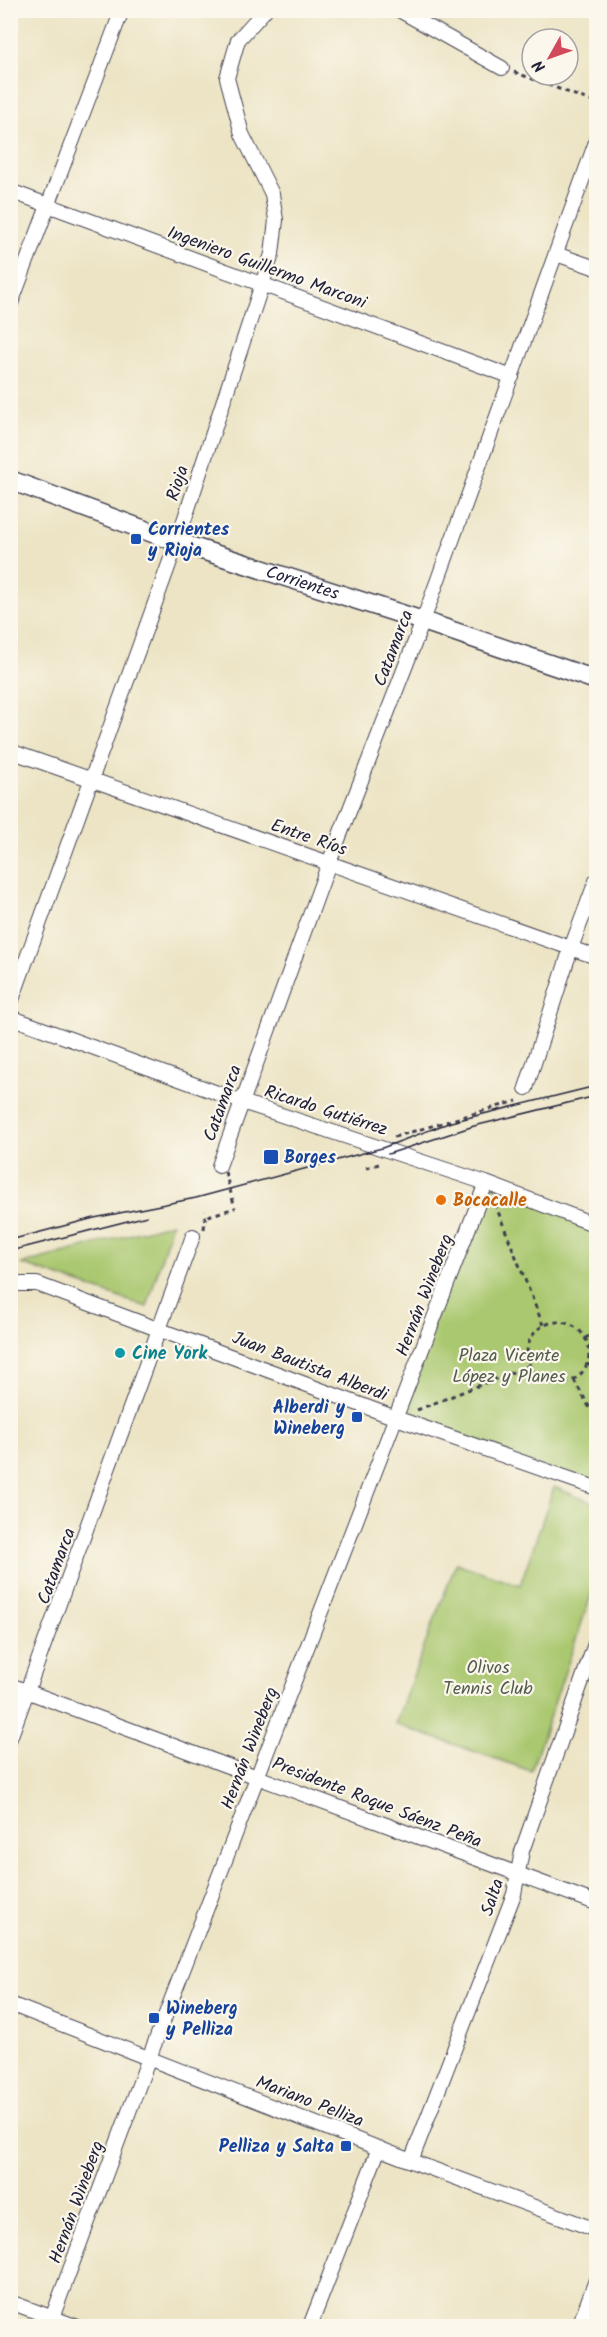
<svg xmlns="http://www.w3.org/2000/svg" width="607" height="2337" font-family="Kalam,sans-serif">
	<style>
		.green { fill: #aac870; stroke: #667556; stroke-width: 1.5 }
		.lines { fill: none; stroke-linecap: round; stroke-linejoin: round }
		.street-casing { stroke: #403f50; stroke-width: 16 }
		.secondary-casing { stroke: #403f50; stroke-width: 21 }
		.path { stroke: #403f50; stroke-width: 3; stroke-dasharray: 4.5 4.5; stroke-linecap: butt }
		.street { stroke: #fff; stroke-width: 14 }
		.secondary { stroke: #fff; stroke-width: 18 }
		.tram { stroke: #22223b; stroke-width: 1.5 }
		.path-bridge { stroke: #403f50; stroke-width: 3; stroke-dasharray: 4.5 4.5; stroke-linecap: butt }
		.transit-dot { fill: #1a4fb4; stroke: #fbf7ec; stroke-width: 2 }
		.food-dot { fill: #e8710a; stroke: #fbf7ec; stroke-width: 2 }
		.culture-dot { fill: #0f9aa8; stroke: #fbf7ec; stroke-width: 2 }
		.labels { text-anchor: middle; stroke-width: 4.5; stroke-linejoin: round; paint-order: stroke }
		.street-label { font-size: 18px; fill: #22223b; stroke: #fbf7ec }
		.transit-label { font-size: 18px; font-weight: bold; fill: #164399; stroke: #fbf7ec; text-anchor: start }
		.food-label { font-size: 18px; font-weight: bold; fill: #c56008; stroke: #fbf7ec; text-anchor: start }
		.culture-label { font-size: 18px; font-weight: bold; fill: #0d838f; stroke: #fbf7ec; text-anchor: start }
		.park-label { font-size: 18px; fill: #525c4e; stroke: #fbf7ec }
	</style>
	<rect width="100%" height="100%" fill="#fbf7ec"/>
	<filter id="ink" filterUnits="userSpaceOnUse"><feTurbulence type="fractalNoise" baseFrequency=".0167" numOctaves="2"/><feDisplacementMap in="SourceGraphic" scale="12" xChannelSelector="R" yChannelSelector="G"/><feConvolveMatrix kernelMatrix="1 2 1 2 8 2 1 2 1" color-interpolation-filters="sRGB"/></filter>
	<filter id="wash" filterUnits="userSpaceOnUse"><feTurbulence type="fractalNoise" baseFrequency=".008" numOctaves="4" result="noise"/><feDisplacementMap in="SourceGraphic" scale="24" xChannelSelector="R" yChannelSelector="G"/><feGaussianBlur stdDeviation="1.35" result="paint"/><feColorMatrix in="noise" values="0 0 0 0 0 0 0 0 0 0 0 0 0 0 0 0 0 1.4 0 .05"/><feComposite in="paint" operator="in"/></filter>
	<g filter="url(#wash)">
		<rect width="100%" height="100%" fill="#ece4c4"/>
		<path class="green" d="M486 1183 596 1225V1488L396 1418Z
			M172 1223 147 1307 22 1264Z
			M554 1487 596 1504V1581L531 1771 395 1724 456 1563 520 1585Z"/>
	</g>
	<g filter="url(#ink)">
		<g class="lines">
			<g class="street-casing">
				<path id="street" d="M399 10 502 68
					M10 191 512 377
					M556 254 596 268
					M10 306 122 10
					M10 751 596 957
					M10 1005 177 542 272 254 276 220 272 194 242 134 227 78 238 40 265 10
					M10 1017 242 1102 486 1183 596 1225
					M526 1088 571 948 596 881
					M219 1166 329 863 423 621 596 142
					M10 1284H37L396 1418 596 1488
					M10 1685 596 1903
					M10 1738 193 1236
					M10 2004 411 2161 596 2230
					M411 2161 514 1894 522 1851 596 1641
					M10 2302 75 2326
					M49 2326 149 2058 486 1183
					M310 2326 379 2148
					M579 2326 596 2280"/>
			</g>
			<g class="secondary-casing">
				<g id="secondary">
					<path id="s1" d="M10 480 177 542 423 621 596 680"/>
				</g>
			</g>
			<path class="path" d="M514 72 596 103
				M394 1137 517 1101
				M366 1168 379 1164
				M495 1204 543 1325
				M208 1216 235 1208
				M204 1229 206 1211
				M527 1353a31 31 0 1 1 62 0a31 31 0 1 1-62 0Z
				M585 1338 596 1333
				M587 1364 596 1368
				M574 1380 596 1419
				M417 1410 528 1366"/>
			<use href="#street" class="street"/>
			<use href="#secondary" class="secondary"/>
			<path class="tram" d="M388 1154 474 1126 596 1096
				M10 1240 94 1218 196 1198 382 1148 451 1122 596 1086
				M10 1251 147 1216"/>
			<path class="path-bridge" d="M225 1172 235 1208"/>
		</g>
	</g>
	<g class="transit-dot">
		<rect x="130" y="533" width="12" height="12" rx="3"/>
		<rect x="263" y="1149" width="16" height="16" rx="3"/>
		<rect x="351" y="1411" width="12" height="12" rx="3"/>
		<rect x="148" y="2012" width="12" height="12" rx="3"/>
		<rect x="340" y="2140" width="12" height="12" rx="3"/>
	</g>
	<circle class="food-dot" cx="441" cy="1200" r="6"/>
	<circle class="culture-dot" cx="120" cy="1353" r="6"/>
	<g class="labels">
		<g class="street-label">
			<text transform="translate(267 267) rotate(20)" y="6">Ingeniero Guillermo Marconi</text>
			<text transform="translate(177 483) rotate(-72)" y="6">Rioja</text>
			<text dy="6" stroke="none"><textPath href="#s1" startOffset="310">Corrientes</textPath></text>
			<text transform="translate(393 648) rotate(-69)" y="6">Catamarca</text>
			<text transform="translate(309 837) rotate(19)" y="6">Entre Ríos</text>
			<text transform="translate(222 1103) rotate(-70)" y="6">Catamarca</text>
			<text transform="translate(326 1110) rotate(18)" y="6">Ricardo Gutiérrez</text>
			<text transform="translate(424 1295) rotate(-69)" y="6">Hernán Wineberg</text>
			<text transform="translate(310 1366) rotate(21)" y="6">Juan Bautista Alberdi</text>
			<text transform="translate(56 1566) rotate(-70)" y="6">Catamarca</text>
			<text transform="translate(249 1748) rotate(-69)" y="6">Hernán Wineberg</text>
			<text transform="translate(377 1802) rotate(21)" y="6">Presidente Roque Sáenz Peña</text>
			<text transform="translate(492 1897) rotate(-72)" y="6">Salta</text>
			<text transform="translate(310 2101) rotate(21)" y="6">Mariano Pelliza</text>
			<text transform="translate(76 2202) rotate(-70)" y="6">Hernán Wineberg</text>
		</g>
		<g class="transit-label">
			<text x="148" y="535">Corrientes<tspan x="148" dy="21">y Rioja</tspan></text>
			<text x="284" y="1163">Borges</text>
			<text x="345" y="1413" text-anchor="end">Alberdi y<tspan x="345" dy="21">Wineberg</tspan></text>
			<text x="166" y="2014">Wineberg<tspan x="166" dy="21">y Pelliza</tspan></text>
			<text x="334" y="2152" text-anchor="end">Pelliza y Salta</text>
		</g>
		<g class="food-label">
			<text x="453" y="1206">Bocacalle</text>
		</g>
		<g class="culture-label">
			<text x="132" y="1359">Cine York</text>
		</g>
		<g class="park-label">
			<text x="509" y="1361">Plaza Vicente<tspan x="509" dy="21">López y Planes</tspan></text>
			<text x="488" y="1673">Olivos<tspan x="488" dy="21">Tennis Club</tspan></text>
		</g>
	</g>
	<rect width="607" height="2337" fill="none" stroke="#fbf7ec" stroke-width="36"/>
	<g transform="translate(550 57) rotate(230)"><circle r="28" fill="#fbf7ec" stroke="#a4a2a5" stroke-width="1.5"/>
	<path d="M0-4.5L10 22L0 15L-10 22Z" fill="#d1495b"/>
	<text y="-9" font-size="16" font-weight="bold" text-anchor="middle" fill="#22223b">N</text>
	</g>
</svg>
